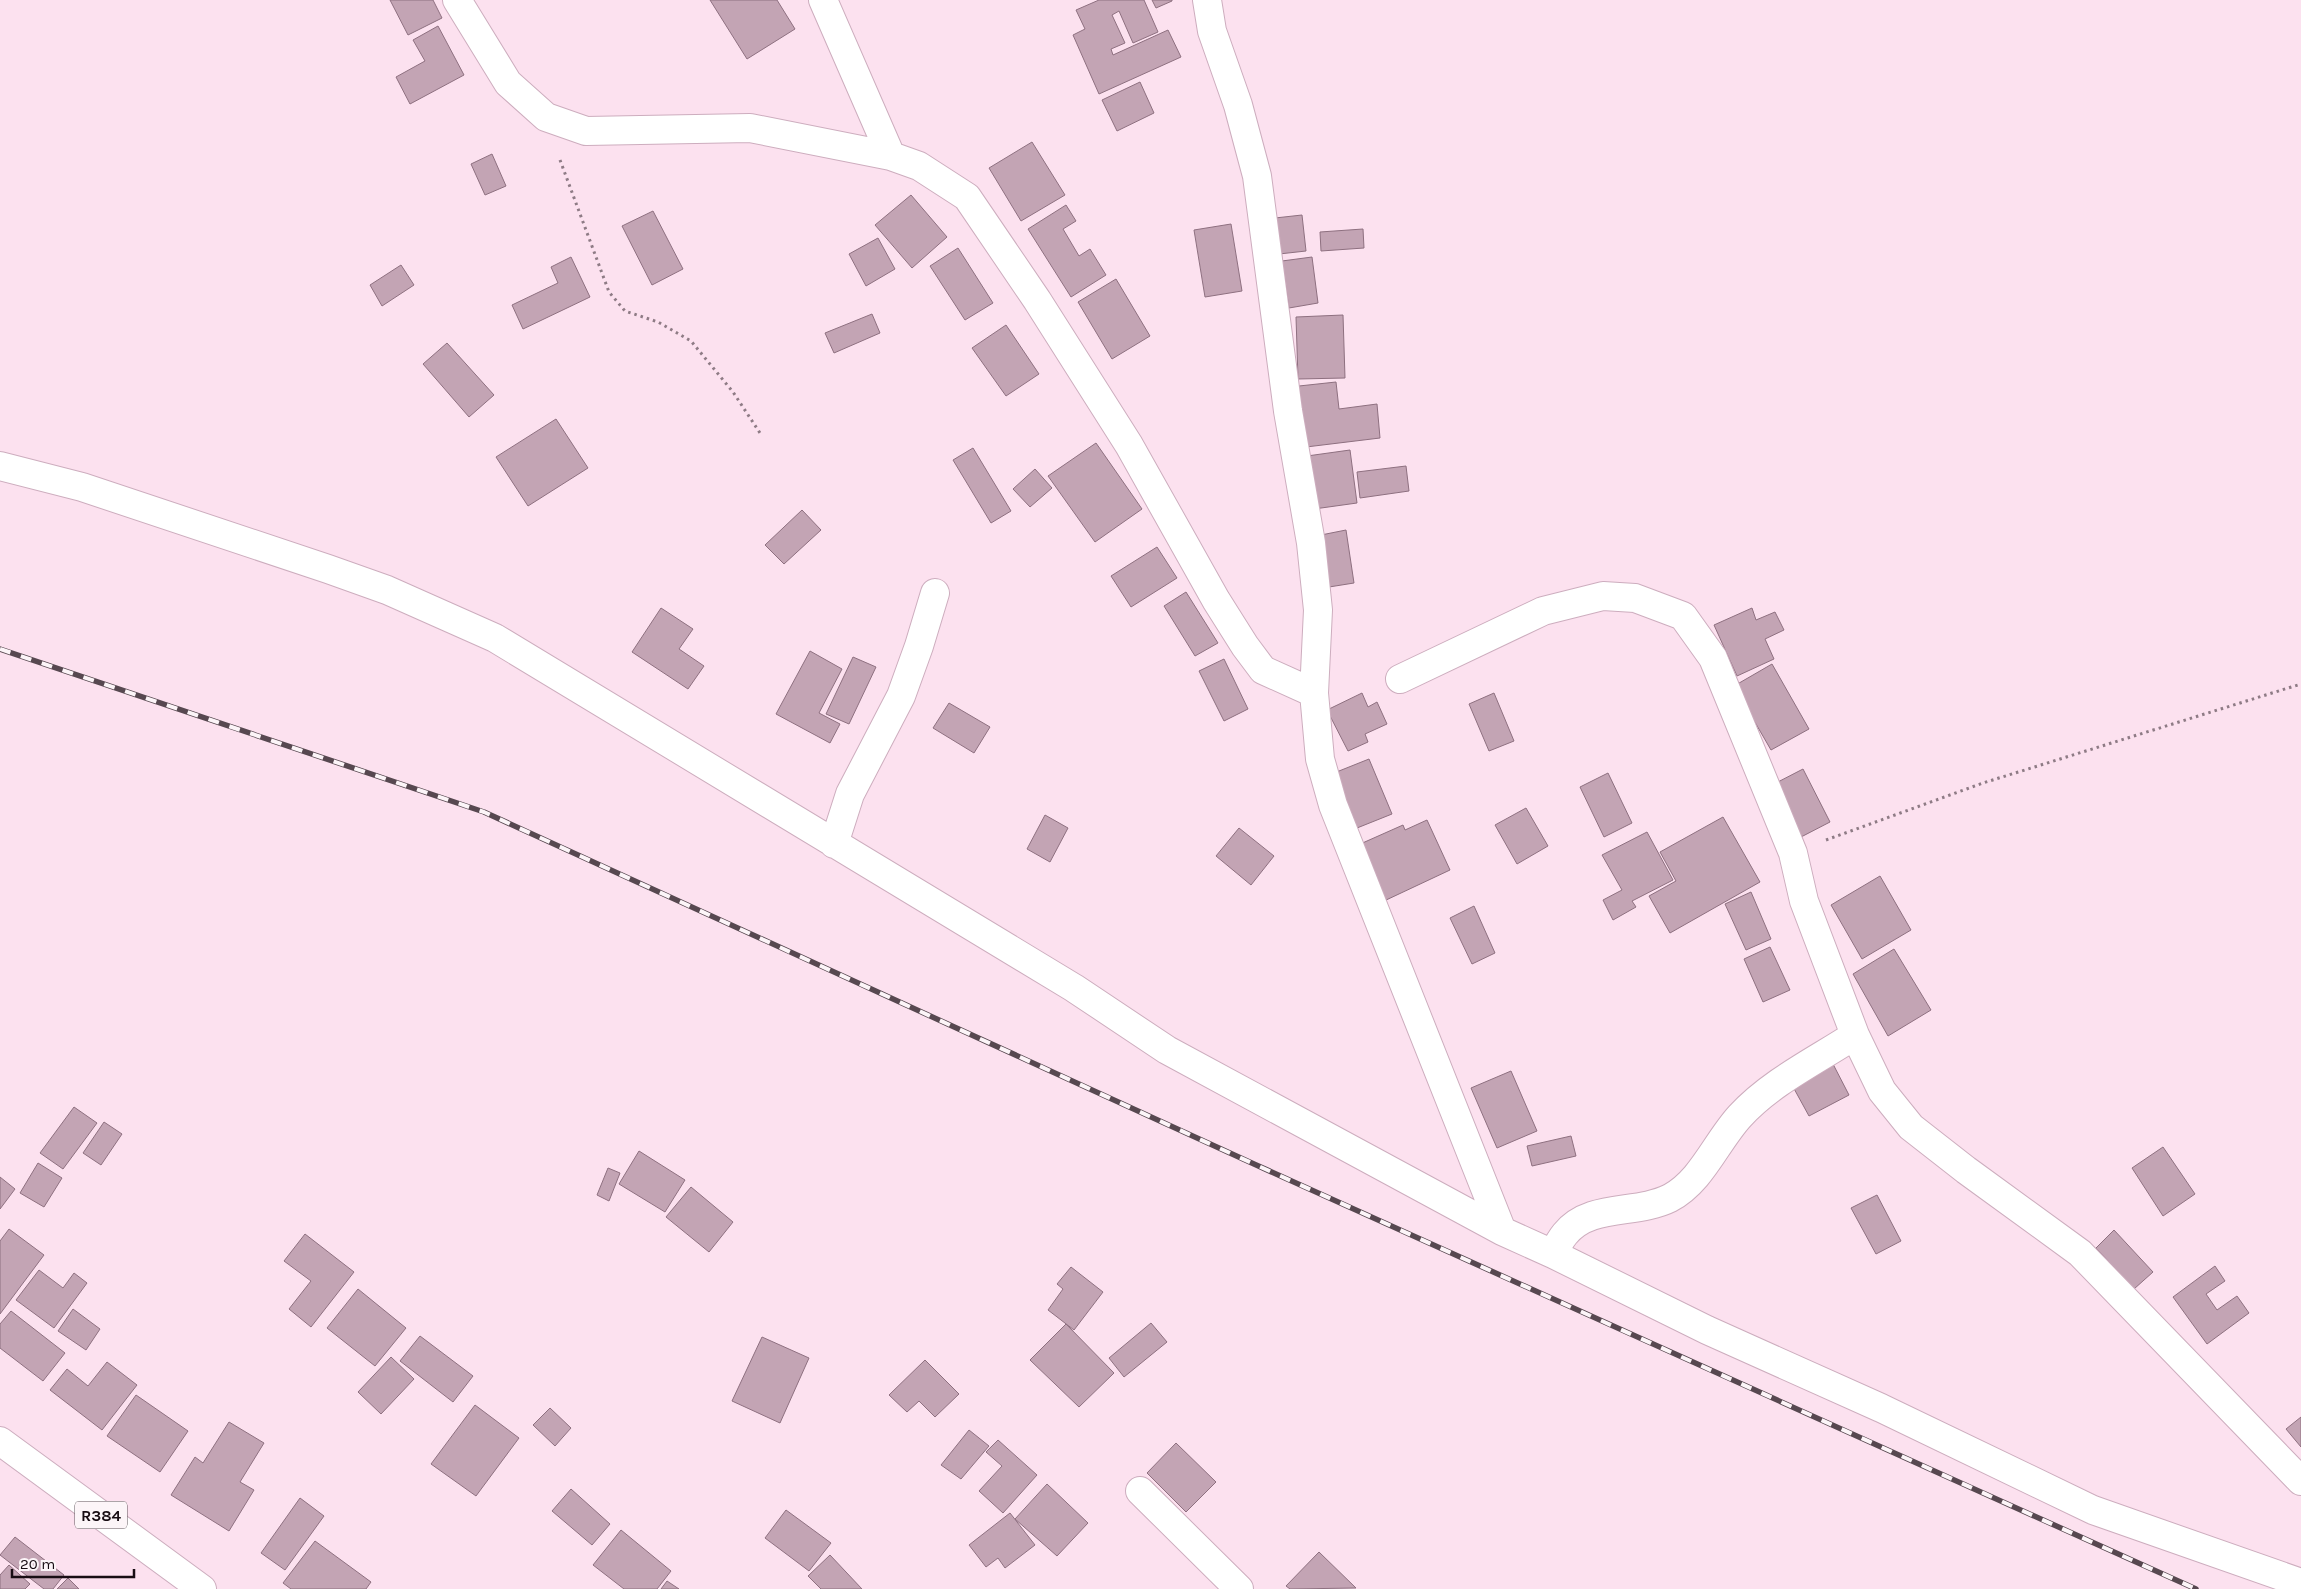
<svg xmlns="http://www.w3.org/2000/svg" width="2301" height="1589" font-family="Karla,sans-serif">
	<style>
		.building { fill: #c3a4b4; stroke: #8e7080 }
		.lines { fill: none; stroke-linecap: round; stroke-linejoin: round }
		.minor-casing { stroke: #cdadbe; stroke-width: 30 }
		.primary-casing { stroke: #cdadbe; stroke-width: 30 }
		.path { stroke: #8e7b85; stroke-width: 3; stroke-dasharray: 2.5 4; stroke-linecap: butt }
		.minor { stroke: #fff; stroke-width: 28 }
		.primary { stroke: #fff; stroke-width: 28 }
		.rail-casing { stroke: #574850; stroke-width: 5.5 }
		.rail { stroke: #fcf5f8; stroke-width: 4; stroke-dasharray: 11; stroke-linecap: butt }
		.labels { text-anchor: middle; stroke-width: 4; stroke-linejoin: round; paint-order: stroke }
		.shield { fill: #fcf5f8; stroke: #5c5358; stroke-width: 1 }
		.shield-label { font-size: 16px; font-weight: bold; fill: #180d13 }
	</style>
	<rect width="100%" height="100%" fill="#fce1ef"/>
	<path class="building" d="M390 0H433L442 18 408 35Z
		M710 0H777L795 29 747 59Z
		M1099 0H1144L1158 32 1133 43 1119 11 1112 15 1125 43 1111 49 1113 55 1168 30 1181 57 1099 94 1073 35 1085 29 1076 10Z
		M1152 0H1172V1L1156 8Z
		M438 26 464 75 410 104 396 77 425 61 413 40Z
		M1140 82 1154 113 1117 131 1102 100Z
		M1032 142 1065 195 1021 221 989 168Z
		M492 154 506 186 485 195 471 164Z
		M911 195 947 237 912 268 875 225Z
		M1066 205 1076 221 1063 229 1079 256 1090 249 1106 275 1071 297 1028 229Z
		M653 211 683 269 652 285 622 226Z
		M1302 215 1306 251 1279 254 1275 218Z
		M1231 224 1242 291 1205 297 1194 230Z
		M1363 229 1364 248 1321 251 1320 232Z
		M878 238 895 269 866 286 849 254Z
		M958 248 993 303 965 320 930 266Z
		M571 257 590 297 523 329 512 305 558 283 551 267Z
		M1312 257 1318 303 1289 308 1282 261Z
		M401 265 414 285 382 306 370 285Z
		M1116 279 1150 336 1112 359 1078 302Z
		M872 314 880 333 834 353 825 333Z
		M1343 315 1345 378 1298 379 1296 317Z
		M1006 325 1039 374 1006 396 972 348Z
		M447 343 494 395 469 417 423 364Z
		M1336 382 1339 409 1377 404 1380 438 1306 447 1299 386Z
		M556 419 588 468 528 506 496 457Z
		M1096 443 1142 509 1095 542 1048 476Z
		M973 448 1011 511 991 523 953 460Z
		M1350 450 1357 503 1314 509 1307 456Z
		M1406 466 1409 491 1360 498 1357 472Z
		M1035 469 1052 488 1030 507 1013 489Z
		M802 510 821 530 784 564 765 545Z
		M1346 530 1354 583 1329 587 1321 535Z
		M1157 547 1177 578 1131 607 1111 576Z
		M1186 592 1218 643 1195 656 1164 606Z
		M661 608 693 629 679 649 704 666 688 689 632 652Z
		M1752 608 1756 620 1775 612 1784 630 1765 639 1774 659 1737 676 1714 625Z
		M810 651 842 669 819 713 840 724 830 743 776 714Z
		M853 657 876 667 849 724 826 714Z
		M1224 659 1248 709 1224 721 1199 671Z
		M1772 664 1809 729 1771 750 1734 686Z
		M1362 693 1368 707 1377 702 1387 724 1365 734 1368 742 1348 751 1327 710Z
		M1494 693 1514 741 1489 751 1469 704Z
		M949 703 990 727 974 753 933 728Z
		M1369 759 1392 814 1357 828 1334 773Z
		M1803 769 1830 822 1801 837 1774 784Z
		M1608 773 1632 823 1604 837 1580 787Z
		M1526 808 1548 846 1517 864 1495 825Z
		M1045 815 1068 828 1050 862 1027 849Z
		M1723 817 1760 882 1670 933 1649 896 1676 881 1660 852Z
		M1427 820 1450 870 1384 901 1358 845 1403 825 1405 830Z
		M1239 828 1274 856 1251 885 1216 856Z
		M1647 832 1673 880 1632 901 1636 907 1613 920 1603 900 1622 890 1602 855Z
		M1880 876 1911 930 1862 959 1831 905Z
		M1751 892 1771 939 1746 950 1725 904Z
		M1474 906 1495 953 1472 964 1450 918Z
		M1770 947 1790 990 1763 1002 1744 959Z
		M1894 949 1931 1010 1888 1036 1853 974Z
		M1833 1064 1849 1095 1809 1116 1792 1085Z
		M1511 1071 1537 1131 1497 1148 1471 1088Z
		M74 1107 97 1123 63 1169 40 1153Z
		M104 1122 122 1134 101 1165 83 1153Z
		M1571 1136 1576 1156 1532 1166 1527 1146Z
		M2163 1147 2195 1194 2163 1216 2132 1168Z
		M639 1151 685 1180 665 1212 619 1184Z
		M38 1163 62 1178 44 1207 20 1193Z
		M608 1168 620 1173 609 1201 597 1195Z
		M0 1177 15 1189 0 1209Z
		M691 1187 733 1222 709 1252 666 1217Z
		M1877 1195 1901 1241 1876 1254 1851 1208Z
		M9 1229 44 1255 0 1314V1241Z
		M2114 1230 2153 1272 2134 1289 2096 1248Z
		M305 1234 354 1272 311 1327 289 1309 311 1281 284 1261Z
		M2215 1266 2225 1281 2206 1294 2217 1310 2237 1296 2249 1313 2207 1344 2173 1297Z
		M1071 1267 1103 1292 1074 1330 1048 1310 1063 1289 1057 1284Z
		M39 1270 63 1288 74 1273 87 1283 54 1328 16 1300Z
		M358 1289 406 1328 375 1366 327 1328Z
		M73 1309 100 1329 86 1350 58 1331Z
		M11 1311 65 1353 43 1381 0 1348V1324Z
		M1151 1323 1167 1342 1124 1377 1109 1358Z
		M1066 1324 1114 1373 1079 1407 1030 1360Z
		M420 1336 473 1376 453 1402 400 1361Z
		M762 1337 809 1358 780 1423 732 1401Z
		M391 1357 414 1379 381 1414 358 1392Z
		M925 1360 959 1394 935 1417 919 1401 907 1412 889 1395Z
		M107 1362 137 1385 102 1430 50 1390 67 1369 88 1386Z
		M136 1395 188 1431 160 1472 107 1436Z
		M475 1405 519 1438 476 1496 431 1464Z
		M550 1408 571 1428 555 1446 533 1425Z
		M2301 1417V1447L2286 1429Z
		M229 1422 264 1443 240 1482 254 1490 229 1531 171 1495 195 1457 203 1463Z
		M969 1430 989 1446 961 1479 941 1465Z
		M998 1440 1037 1475 1003 1513 979 1491 1002 1466 986 1452Z
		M1176 1443 1216 1482 1186 1512 1147 1473Z
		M1047 1484 1088 1523 1057 1556 1015 1519Z
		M571 1489 610 1524 592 1545 552 1511Z
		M300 1498 324 1516 285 1570 261 1553Z
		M786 1510 831 1543 809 1571 765 1538Z
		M1010 1513 1035 1545 1005 1568 998 1558 986 1567 969 1545Z
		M621 1530 671 1571 657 1589H624L593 1565Z
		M15 1537 64 1575 53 1589H44L0 1555Z
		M315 1541 371 1582 366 1589H291L283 1583Z
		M1319 1552 1356 1588 1290 1589 1286 1586Z
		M830 1555 862 1589H821L808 1576Z
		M9 1565 30 1584 25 1589H0V1575Z
		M68 1578 79 1589H57Z
		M667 1581 679 1589H661Z"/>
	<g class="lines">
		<g class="minor-casing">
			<path id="minor" d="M457 0 508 83 546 117 586 131 750 128 891 156 919 166 967 197 1037 300 1129 445 1216 600 1245 646 1263 670 1314 693
				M823 0 891 156
				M1207 0 1212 31 1238 105 1257 176 1288 411 1311 543 1318 610 1314 693 1320 759 1333 805 1502 1231
				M0 466 82 487 328 569 387 590 495 638 1074 988 1167 1050 1502 1231 1553 1254 1707 1330 1881 1408 2093 1510 2301 1583
				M1400 679 1543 611 1603 596 1635 598 1683 616 1713 658 1793 853 1804 901 1855 1035 1882 1091 1911 1127 1966 1170 2080 1253 2301 1481
				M834 844 850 794 901 696 919 646 935 593
				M1553 1254C1556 1248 1560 1240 1565 1234 1590 1203 1636 1215 1670 1198 1702 1181 1716 1142 1740 1116 1771 1082 1817 1060 1855 1035
				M1140 1491 1239 1589"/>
		</g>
		<g class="primary-casing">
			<path id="primary" d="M0 1441 202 1589"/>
		</g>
		<path class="path" d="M560 160 609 292 625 311 658 322 691 341 733 392 760 433
			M1826 840 1983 783 2301 684"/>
		<use href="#minor" class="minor"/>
		<use href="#primary" class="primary"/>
		<g class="rail-casing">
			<path id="rail" d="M0 649 484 812 1254 1164 2196 1589"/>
		</g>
		<use href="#rail" class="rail"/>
	</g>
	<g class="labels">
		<rect class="shield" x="75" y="1501.5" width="52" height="27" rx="4"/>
		<g class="shield-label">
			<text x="101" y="1521">R384</text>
		</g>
	</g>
	<path d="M12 1569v8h122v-8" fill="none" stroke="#180d13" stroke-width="2.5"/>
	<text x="20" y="1569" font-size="15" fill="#180d13" stroke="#fcf5f8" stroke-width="4" paint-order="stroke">20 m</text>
</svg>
